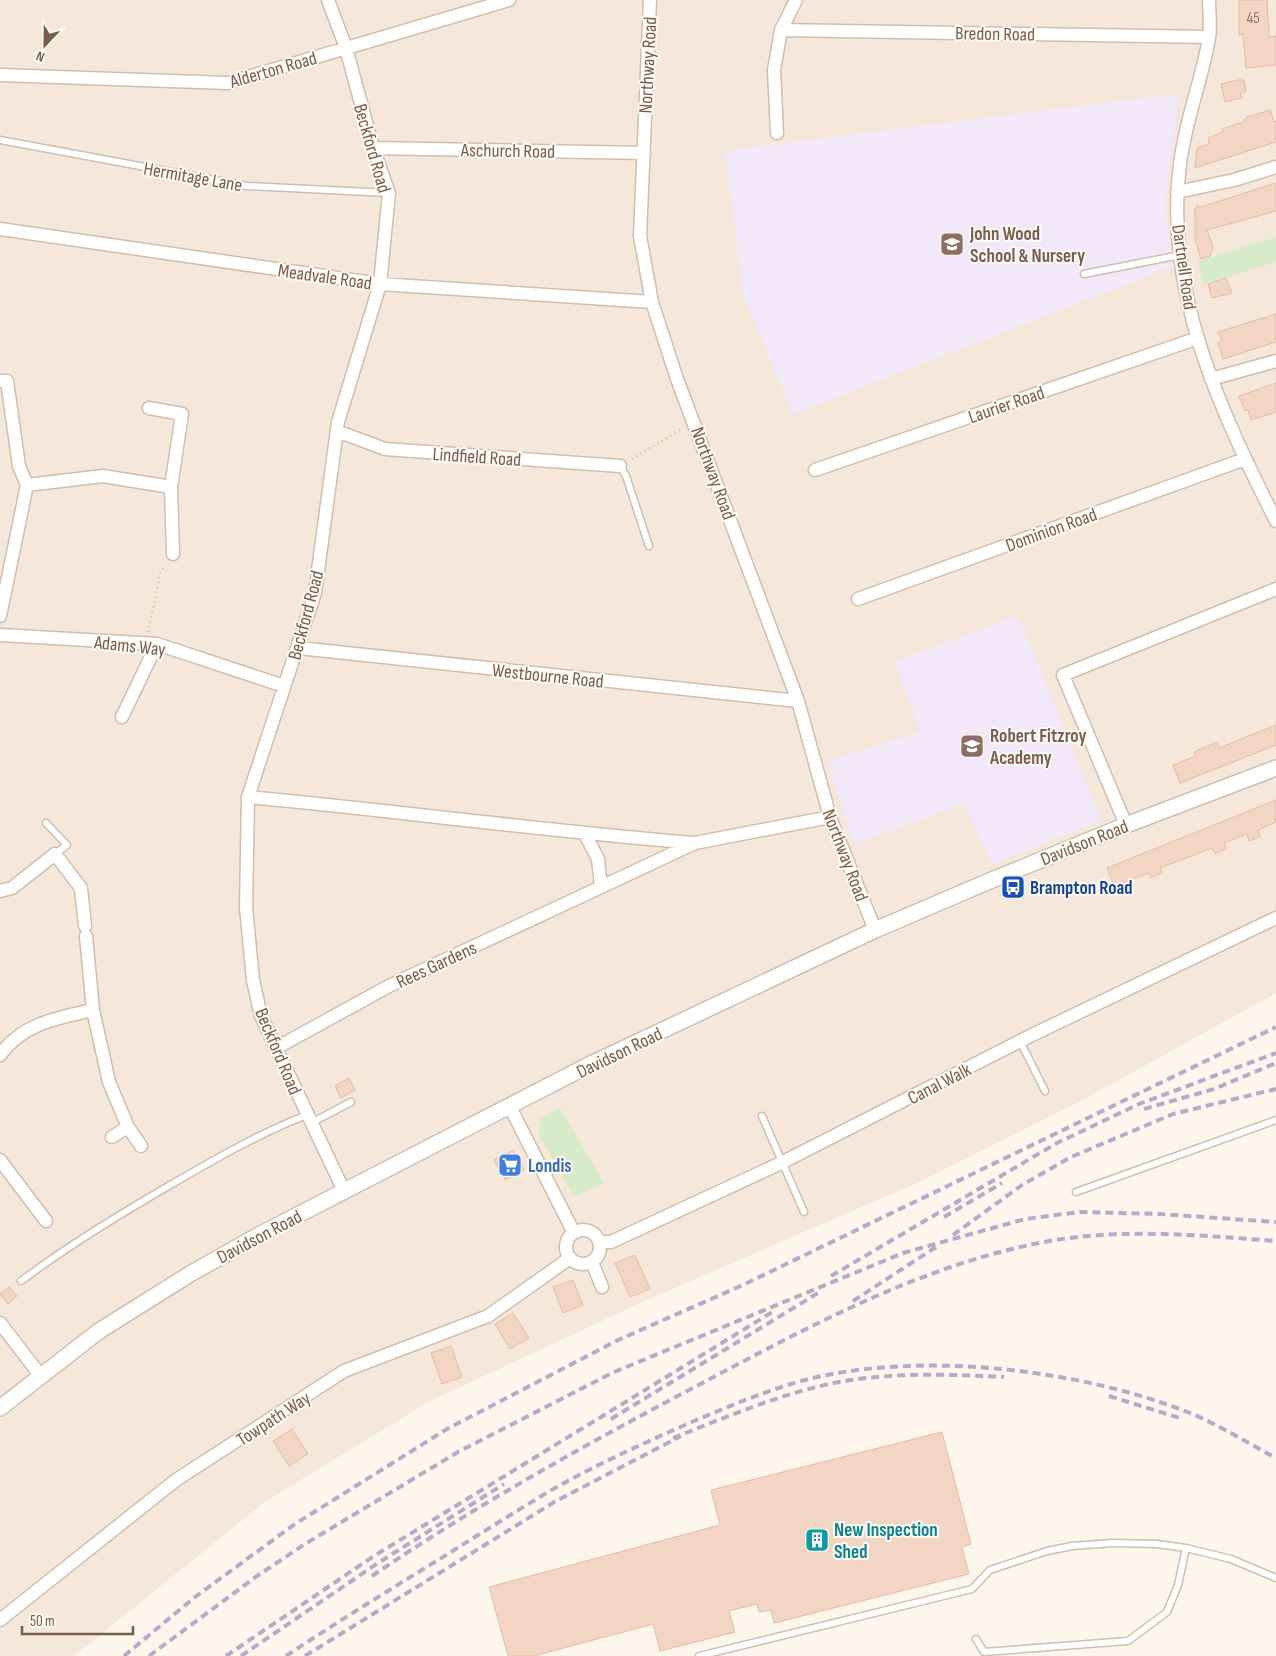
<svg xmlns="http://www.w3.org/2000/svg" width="1276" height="1656" font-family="'Sofia Sans Condensed',sans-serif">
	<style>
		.residential { fill: #f5e8da }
		.education { fill: #f3e8fa }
		.green { fill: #d8ecc9 }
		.building { fill: #f3d5c3; stroke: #e6bba3 }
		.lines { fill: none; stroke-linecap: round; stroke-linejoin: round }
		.service-casing { stroke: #d1beb0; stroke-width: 9 }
		.minor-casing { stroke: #d1beb0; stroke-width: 15 }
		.tertiary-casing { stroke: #d1beb0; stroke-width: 18 }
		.path { stroke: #d9b8a5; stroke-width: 2.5; stroke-dasharray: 1 4; stroke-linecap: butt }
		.service { stroke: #fff; stroke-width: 6 }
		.minor { stroke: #fff; stroke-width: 12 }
		.tertiary { stroke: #fff; stroke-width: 15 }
		.rail { stroke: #b9a8c9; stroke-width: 4; stroke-dasharray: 8 5; stroke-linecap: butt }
		.labels { text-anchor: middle; stroke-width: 4; stroke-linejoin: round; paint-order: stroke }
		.number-label { font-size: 16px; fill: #987a6a }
		.street-label { font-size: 19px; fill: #7a5c4d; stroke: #fffaf3 }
		.education-label { font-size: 19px; font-weight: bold; fill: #785e54; stroke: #fffaf3; text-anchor: start }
		.transit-label { font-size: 19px; font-weight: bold; fill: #164399; stroke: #fffaf3; text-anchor: start }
		.shop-label { font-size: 19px; font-weight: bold; fill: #366cbe; stroke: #fffaf3; text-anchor: start }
		.culture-label { font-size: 19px; font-weight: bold; fill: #0d838f; stroke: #fffaf3; text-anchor: start }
	</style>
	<rect width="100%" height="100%" fill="#fdf6ec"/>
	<path class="residential" d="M0 0H1276V993L1090 1096 917 1183 649 1299 428 1402 265 1502 74 1656H0Z"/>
	<path class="education" d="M1179 94 1165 201 1171 267 793 414 743 295 725 151Z
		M1018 616 1101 820 992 865 964 804 853 844 828 761 920 732 894 662Z"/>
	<path class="green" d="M1276 237V262L1203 285 1198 261Z
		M560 1108 604 1183 574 1197 539 1135 541 1118Z"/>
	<path class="building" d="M1239 0H1267L1269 37 1276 36V65L1246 68 1243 34 1239 35Z
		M1238 80H1244L1246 92 1240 94 1242 98 1225 102 1221 84Z
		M1270 110 1274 122 1276 121V142L1195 168 1197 148 1209 144 1208 138 1223 132 1222 129 1243 122 1247 117Z
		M1276 183V211L1207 230 1213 247 1210 256 1201 259 1195 239V208L1198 205 1199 208 1204 206Z
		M1226 278 1232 293 1212 298 1208 284Z
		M1276 314V342L1223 359 1218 343 1222 341 1218 332Z
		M1276 383V412L1251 420 1248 410 1245 411 1239 396Z
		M1276 725V745L1180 783 1173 765 1196 756 1194 752 1217 742 1219 748Z
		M1276 800V822L1258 830 1260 837 1249 841 1247 834 1224 843 1226 849 1215 854 1212 848 1160 868 1162 873 1151 878 1149 873 1114 886 1107 868Z
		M349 1078 355 1090 341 1098 335 1086Z
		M513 1150 524 1170 505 1180 494 1160Z
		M635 1255 650 1289 630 1297 615 1263Z
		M573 1280 583 1305 563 1313 553 1287Z
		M9 1287 17 1296 8 1304 0 1294Z
		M513 1313 529 1338 510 1349 495 1324Z
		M451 1346 462 1377 442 1384 431 1353Z
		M292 1429 308 1454 289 1466 273 1441Z
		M942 1432 971 1544 962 1547 969 1574 774 1623 771 1610 759 1612 757 1604 729 1611 735 1632 660 1651 653 1624 534 1656H508L489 1587 720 1525 711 1490Z"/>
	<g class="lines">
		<g class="service-casing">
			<path id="service" d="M0 140 247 186 389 193
				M1084 274 1180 255
				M620 466 626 476 649 546
				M46 823 67 845 55 854
				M1020 1041 1045 1091
				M762 1116 804 1212
				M311 1123 351 1102
				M1076 1192 1276 1120
				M21 1281C69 1245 120 1214 172 1184 215 1159 260 1133 307 1115
				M976 1639 984 1652 1128 1641 1167 1612 1178 1585 1186 1548
				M699 1656 972 1589 990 1570 1047 1551 1072 1546 1113 1543 1157 1544 1186 1548 1231 1559 1276 1578"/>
		</g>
		<g class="minor-casing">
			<path id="minor" d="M328 0 346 48 373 148 389 193 380 284 338 422 315 593 248 797 246 908 253 980 261 1016 344 1191
				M650 0 640 236 652 302 677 379 798 701 830 817 875 930
				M1209 0C1209 12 1211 26 1209 38 1202 80 1185 121 1180 164 1163 290 1221 412 1276 521
				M781 30 1209 37
				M0 75 228 83 509 0
				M777 133 774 70 781 30 796 0
				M373 148 644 153
				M1177 192 1234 180 1276 167
				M0 229 380 284 652 302
				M1211 379 1276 361
				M0 381H7L19 466 27 485 0 616
				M337 431 385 449 620 466
				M815 470 1198 338
				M27 485 103 476 171 487 182 414 149 408
				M171 487 173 554
				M858 599 1245 459
				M0 635 157 644 284 686
				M299 648 798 701
				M122 717 157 644
				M248 797C397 811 546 831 695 843L601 887 598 859 585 834
				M1126 825 1063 675 1276 589
				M695 843 830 817
				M0 891 12 888 55 854 81 888 85 926
				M86 936 93 1010
				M276 1048 389 986 601 887
				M0 1055C23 1023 58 1018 93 1010L109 1082 128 1127 112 1137
				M510 1107 574 1233
				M128 1127 141 1146
				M0 1160 46 1221
				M566 1247a17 17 0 1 1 34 0a17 17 0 1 1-34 0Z
				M600 1242H611L781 1163 1032 1035 1276 918
				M592 1262 602 1287
				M0 1323 40 1375
				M0 1620 176 1480 344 1371 488 1316 570 1258"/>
		</g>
		<g class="tertiary-casing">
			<path id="tertiary" d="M0 1408 99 1331 190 1274 257 1236 591 1064 875 930 987 882 1126 825 1276 768"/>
		</g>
		<path class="path" d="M632 459 683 428
			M148 632 161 570 165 565"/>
		<use href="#service" class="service"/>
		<use href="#minor" class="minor"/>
		<use href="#tertiary" class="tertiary"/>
		<path class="rail" d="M1144 1109 1214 1089 1276 1063
			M944 1217 1002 1183
			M953 1235 1022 1185 1071 1157 1173 1114 1276 1089
			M831 1276 1057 1143 1139 1104 1276 1053
			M853 1301 939 1245
			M1109 1396 1183 1419
			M611 1419 818 1293
			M673 1438C724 1418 775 1396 829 1384 886 1372 946 1374 1004 1377
			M372 1576C478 1504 592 1441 706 1381 810 1326 918 1268 1034 1244 1114 1227 1195 1235 1276 1241
			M124 1656 195 1597 295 1524 447 1429 618 1340 745 1284 1276 1027
			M149 1656 257 1576 305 1544 458 1452 614 1372 903 1253 1025 1219 1080 1212 1160 1214 1276 1222
			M226 1656 374 1556 774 1311
			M241 1656 378 1563 504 1484
			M286 1656C340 1620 396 1586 451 1552 483 1532 515 1512 548 1492 595 1465 644 1443 694 1421 737 1403 781 1384 827 1375 937 1353 1085 1371 1190 1413 1219 1425 1248 1443 1276 1458
			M305 1656 556 1501 681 1436"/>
	</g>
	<defs>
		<g id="school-square" transform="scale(1.25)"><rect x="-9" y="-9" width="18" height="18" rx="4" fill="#8d6e63" stroke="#fffaf3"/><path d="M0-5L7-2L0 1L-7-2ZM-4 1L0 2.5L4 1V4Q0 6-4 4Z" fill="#fff"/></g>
		<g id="bus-square" transform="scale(1.25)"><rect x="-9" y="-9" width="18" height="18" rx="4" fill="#1a4fb4" stroke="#fffaf3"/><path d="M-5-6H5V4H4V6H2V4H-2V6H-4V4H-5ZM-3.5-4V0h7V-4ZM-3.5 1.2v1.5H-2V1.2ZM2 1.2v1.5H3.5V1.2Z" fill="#fff"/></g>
		<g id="supermarket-square" transform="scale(1.25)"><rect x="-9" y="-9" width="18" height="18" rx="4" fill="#3f7fe0" stroke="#fffaf3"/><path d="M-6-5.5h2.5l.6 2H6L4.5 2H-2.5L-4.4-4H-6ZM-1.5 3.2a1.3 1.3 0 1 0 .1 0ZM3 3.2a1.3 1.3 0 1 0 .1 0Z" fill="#fff"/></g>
		<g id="building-square" transform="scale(1.25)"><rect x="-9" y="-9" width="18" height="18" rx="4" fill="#0f9aa8" stroke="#fffaf3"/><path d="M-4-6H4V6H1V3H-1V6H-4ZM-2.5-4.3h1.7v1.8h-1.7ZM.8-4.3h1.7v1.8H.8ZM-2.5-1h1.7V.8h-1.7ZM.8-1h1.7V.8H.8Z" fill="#fff"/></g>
	</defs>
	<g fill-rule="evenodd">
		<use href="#school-square" x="952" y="244"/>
		<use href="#school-square" x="972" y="746"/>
		<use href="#bus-square" x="1013" y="887"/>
		<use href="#supermarket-square" x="510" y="1165"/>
		<use href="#building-square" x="817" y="1540"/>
	</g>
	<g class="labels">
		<g class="number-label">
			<text x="1253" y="23">45</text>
		</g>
		<g class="street-label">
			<text transform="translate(995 33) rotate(1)" y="7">Bredon Road</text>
			<text transform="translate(647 65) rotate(-87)" y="7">Northway Road</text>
			<text transform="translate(273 69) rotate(-16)" y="7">Alderton Road</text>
			<text transform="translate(373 148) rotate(74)" y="7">Beckford Road</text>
			<text transform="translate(508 150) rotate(1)" y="7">Aschurch Road</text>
			<text transform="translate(193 176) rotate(10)" y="7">Hermitage Lane</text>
			<text transform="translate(1185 267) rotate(82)" y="7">Dartnell Road</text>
			<text transform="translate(325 276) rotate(8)" y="7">Meadvale Road</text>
			<text transform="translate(1006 404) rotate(-19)" y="7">Laurier Road</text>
			<text transform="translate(477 456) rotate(4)" y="7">Lindfield Road</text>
			<text transform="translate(714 473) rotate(70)" y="7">Northway Road</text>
			<text transform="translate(1051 529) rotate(-20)" y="7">Dominion Road</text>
			<text transform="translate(305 615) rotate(-75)" y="7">Beckford Road</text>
			<text transform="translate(130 645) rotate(6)" y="7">Adams Way</text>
			<text transform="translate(548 675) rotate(6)" y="7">Westbourne Road</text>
			<text transform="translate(1084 842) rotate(-22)" y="7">Davidson Road</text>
			<text transform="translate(846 855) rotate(69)" y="7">Northway Road</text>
			<text transform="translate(436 964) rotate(-25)" y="7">Rees Gardens</text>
			<text transform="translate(279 1051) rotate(67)" y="7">Beckford Road</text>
			<text transform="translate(619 1052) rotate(-26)" y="7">Davidson Road</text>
			<text transform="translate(939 1083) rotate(-27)" y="7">Canal Walk</text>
			<text transform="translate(259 1236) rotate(-28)" y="7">Davidson Road</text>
			<text transform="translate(273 1418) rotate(-33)" y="7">Towpath Way</text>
		</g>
		<g class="education-label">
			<text x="970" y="240">John Wood<tspan x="970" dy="22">School &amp; Nursery</tspan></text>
			<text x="990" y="742">Robert Fitzroy<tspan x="990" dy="22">Academy</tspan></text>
		</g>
		<g class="transit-label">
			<text x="1030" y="894">Brampton Road</text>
		</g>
		<g class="shop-label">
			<text x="528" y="1172">Londis</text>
		</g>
		<g class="culture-label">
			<text x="834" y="1536">New Inspection<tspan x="834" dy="22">Shed</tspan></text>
		</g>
	</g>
	<g transform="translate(45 45) rotate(202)" stroke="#fffaf3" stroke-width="4" paint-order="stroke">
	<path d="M0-4L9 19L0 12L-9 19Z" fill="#7a5c4d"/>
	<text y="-8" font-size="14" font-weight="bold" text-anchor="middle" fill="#7a5c4d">N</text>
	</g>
	<path d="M22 1626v8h111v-8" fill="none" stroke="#7a5c4d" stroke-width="2.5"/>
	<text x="30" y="1626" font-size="15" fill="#7a5c4d" stroke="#fffaf3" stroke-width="4" paint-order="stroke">50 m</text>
</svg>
